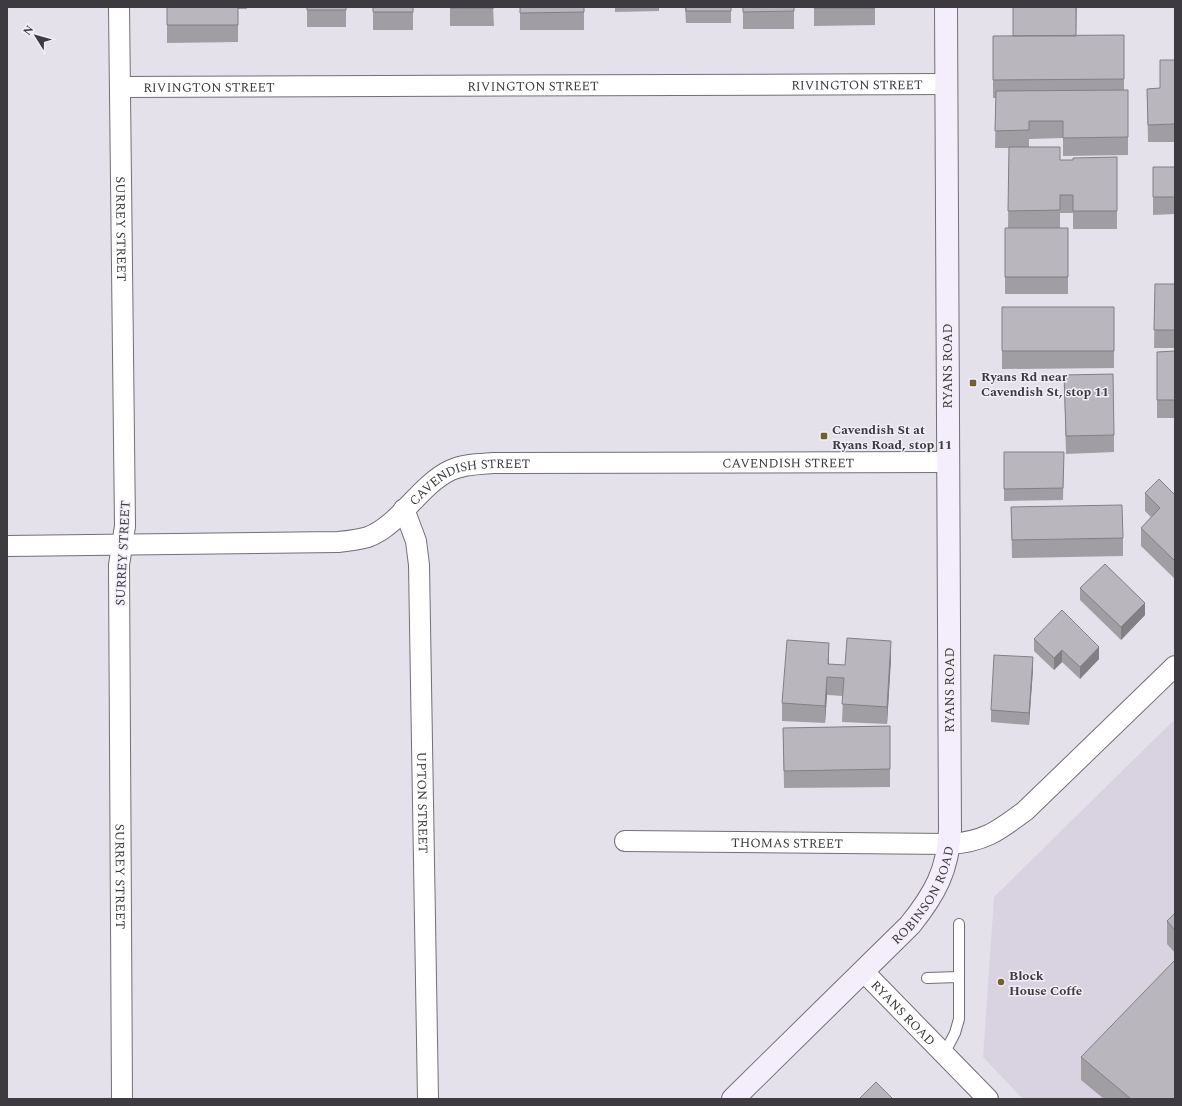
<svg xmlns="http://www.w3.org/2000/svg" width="1182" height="1106" font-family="Spectral,serif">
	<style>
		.built { fill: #d9d3e1 }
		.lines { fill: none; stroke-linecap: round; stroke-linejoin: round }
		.lane-casing { stroke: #726f76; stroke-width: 12 }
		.street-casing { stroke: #726f76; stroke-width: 22 }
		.secondary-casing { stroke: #726f76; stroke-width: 24 }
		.lane { stroke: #fff; stroke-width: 10 }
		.street { stroke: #fff; stroke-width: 20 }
		.secondary { stroke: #f4edfc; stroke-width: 22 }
		.wall { fill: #a09da3 }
		.shaded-wall { fill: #827f85 }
		.building { fill: #bab6be; stroke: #827f85 }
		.poi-dot { fill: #6f622f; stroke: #f2eef7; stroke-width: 1.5 }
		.labels { text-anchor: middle; stroke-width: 3; stroke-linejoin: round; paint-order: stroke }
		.street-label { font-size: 13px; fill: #3d3b3f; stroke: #f2eef7 }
		.poi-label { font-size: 13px; font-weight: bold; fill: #3d3b3f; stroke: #f2eef7; text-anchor: start }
	</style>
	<rect width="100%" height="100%" fill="#e5e1ea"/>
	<path class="built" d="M1175 719V1099H1023L983 1057 994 897Z"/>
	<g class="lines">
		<g class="lane-casing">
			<path id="lane" d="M927 978 959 977
				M944 1054 955 1033 959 1019V924"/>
		</g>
		<g class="street-casing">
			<g id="street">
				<path id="s1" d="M119 7 125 526 119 565 122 1099"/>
				<path id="s2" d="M120 87 946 84"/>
				<path id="s3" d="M404 509 416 541 419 565 428 1099"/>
				<path id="s4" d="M7 546 338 542C348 541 358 540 368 537 400 525 419 485 451 470 464 464 480 464 493 463L948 462"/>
				<path id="s5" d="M625 841 949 844C984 842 998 831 1025 811L1175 666"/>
				<path id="s6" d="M863 971 988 1099"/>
			</g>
		</g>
		<g class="secondary-casing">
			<g id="secondary">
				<path id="s7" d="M733 1099 910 925C935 894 948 870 950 830L946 7"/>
			</g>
		</g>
		<use href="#lane" class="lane"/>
		<use href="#street" class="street"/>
		<use href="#secondary" class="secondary"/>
	</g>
	<path class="wall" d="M167 7H247V9H238V42L167 43Z
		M307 7H346V27H307Z
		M373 7H413V30H373Z
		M450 7H493L494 26H450Z
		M520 7H584V30H520Z
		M615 7H659V11L615 12Z
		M685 7H731V23H686Z
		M743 7H794V29H743Z
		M814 7H875V25L814 26Z
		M1012 7H1077L1076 36 1124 35V90H1128V155L1063 156V138L1029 139V147L1060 160H1073L1117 157V229H1073V213H1060V228H1068V294H1005V228H1008L1009 148H995L996 98H993V36H1013V7Z
		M1175 60V142H1148L1147 89 1160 88Z
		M1153 167H1175V214L1153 215Z
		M1155 284H1175V348H1154Z
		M1002 307H1114V368L1002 369Z
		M1175 351V418H1157V352Z
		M1064 375 1114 435V452L1066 454Z
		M1004 452H1064L1063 500 1004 501Z
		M1145 493 1175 495V579L1141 546V528L1151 517 1145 511Z
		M1011 507 1123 538V556L1012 558Z
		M1080 588 1145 615 1121 640 1080 600Z
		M1034 639 1099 659 1080 679 1062 662 1054 670 1034 651Z
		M891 659 887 724 842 722 843 696 827 695 825 723 782 721V703L829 661V664L845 665Z
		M1033 669 1029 725 991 722V710Z
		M890 726V787L784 788 783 728Z
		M1175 913V953L1167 944V921Z
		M1081 1057 1175 1099H1104L1081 1080Z"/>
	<path class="shaded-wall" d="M1145 603V615L1121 640V627Z
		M891 641V659L887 724V707Z
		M829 643V661L828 677V664Z
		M1099 647V659L1080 679V667Z
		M1062 650V662L1054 670V658Z
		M1033 657V669L1029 725V713Z
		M827 677V695L825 723V706Z"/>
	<path class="building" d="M167 7H238V25H167Z
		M307 7H346V10H307Z
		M373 7H413V12H373Z
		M450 7H493L494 8H450Z
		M520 7H584V12L520 13Z
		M686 7H731V11H686Z
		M743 7H794V11L743 12Z
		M814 7H875V8H814Z
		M1013 7H1076V36H1013Z
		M1124 35V79L993 80V36Z
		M1160 60H1175V124L1148 125 1147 89 1160 88Z
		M1128 90V137L1063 138V121H1029V130L995 131 996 91Z
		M1009 147H1060V160H1073V158L1117 157V211H1073V195H1060V210L1008 211Z
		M1153 167H1175V197H1153Z
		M1005 228H1068V277H1005Z
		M1155 284H1175V330H1154Z
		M1002 307H1114V351H1002Z
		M1175 351V400H1157V352Z
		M1113 374 1114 435 1066 436 1064 375Z
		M1004 452H1064L1063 488 1004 489Z
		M1159 479 1175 495V561L1141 528 1160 508 1145 493Z
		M1122 505 1123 538 1012 540 1011 507Z
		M1105 564 1145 603 1121 627 1080 588Z
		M1062 610 1099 647 1080 667 1062 650 1054 658 1034 639Z
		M847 638 891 641 887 707 842 704 844 678 827 677 825 706 782 703 787 640 829 643 828 664 845 665Z
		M994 655 1033 657 1029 713 991 710Z
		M890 726V769L784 771 783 728Z
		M1175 913V930L1167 921Z
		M1175 960V1099H1131L1081 1057Z
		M876 1082 893 1099H859Z"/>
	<g class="poi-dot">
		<rect x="969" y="379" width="8" height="8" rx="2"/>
		<rect x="820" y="432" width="8" height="8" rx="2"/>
		<circle cx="1001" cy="982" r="4"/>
	</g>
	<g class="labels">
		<g class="street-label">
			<text dy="5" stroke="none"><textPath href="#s2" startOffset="737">RIVINGTON STREET</textPath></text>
			<text dy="5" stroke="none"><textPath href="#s2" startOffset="413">RIVINGTON STREET</textPath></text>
			<text dy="5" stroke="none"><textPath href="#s2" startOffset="89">RIVINGTON STREET</textPath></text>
			<text dy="5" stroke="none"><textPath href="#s1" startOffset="222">SURREY STREET</textPath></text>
			<text transform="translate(947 366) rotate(-90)" y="5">RYANS ROAD</text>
			<text dy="5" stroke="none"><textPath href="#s4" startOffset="807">CAVENDISH STREET</textPath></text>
			<text dy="5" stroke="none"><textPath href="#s4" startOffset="483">CAVENDISH STREET</textPath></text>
			<text transform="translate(122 553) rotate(-87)" y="5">SURREY STREET</text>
			<text transform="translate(949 690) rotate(-90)" y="5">RYANS ROAD</text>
			<text dy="5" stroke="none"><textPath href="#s3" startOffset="296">UPTON STREET</textPath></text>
			<text dy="5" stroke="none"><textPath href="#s5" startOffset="162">THOMAS STREET</textPath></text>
			<text dy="5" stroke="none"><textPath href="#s1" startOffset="870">SURREY STREET</textPath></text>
			<text dy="5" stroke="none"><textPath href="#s7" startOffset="281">ROBINSON ROAD</textPath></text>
			<text dy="5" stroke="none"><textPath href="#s6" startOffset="58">RYANS ROAD</textPath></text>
		</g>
		<g class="poi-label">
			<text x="981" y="381">Ryans Rd near<tspan x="981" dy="15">Cavendish St, stop 11</tspan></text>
			<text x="832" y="434">Cavendish St at<tspan x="832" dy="15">Ryans Road, stop 11</tspan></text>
			<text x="1009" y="980">Block<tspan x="1009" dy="15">House Coffe</tspan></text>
		</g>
	</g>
	<rect width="1182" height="1106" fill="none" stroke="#3d3b3f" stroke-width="16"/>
	<g transform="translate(36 36) rotate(307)" stroke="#f2eef7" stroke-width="3" paint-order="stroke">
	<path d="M0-3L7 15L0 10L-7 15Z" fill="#3d3b3f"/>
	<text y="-6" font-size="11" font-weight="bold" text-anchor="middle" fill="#3d3b3f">N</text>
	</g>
</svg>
